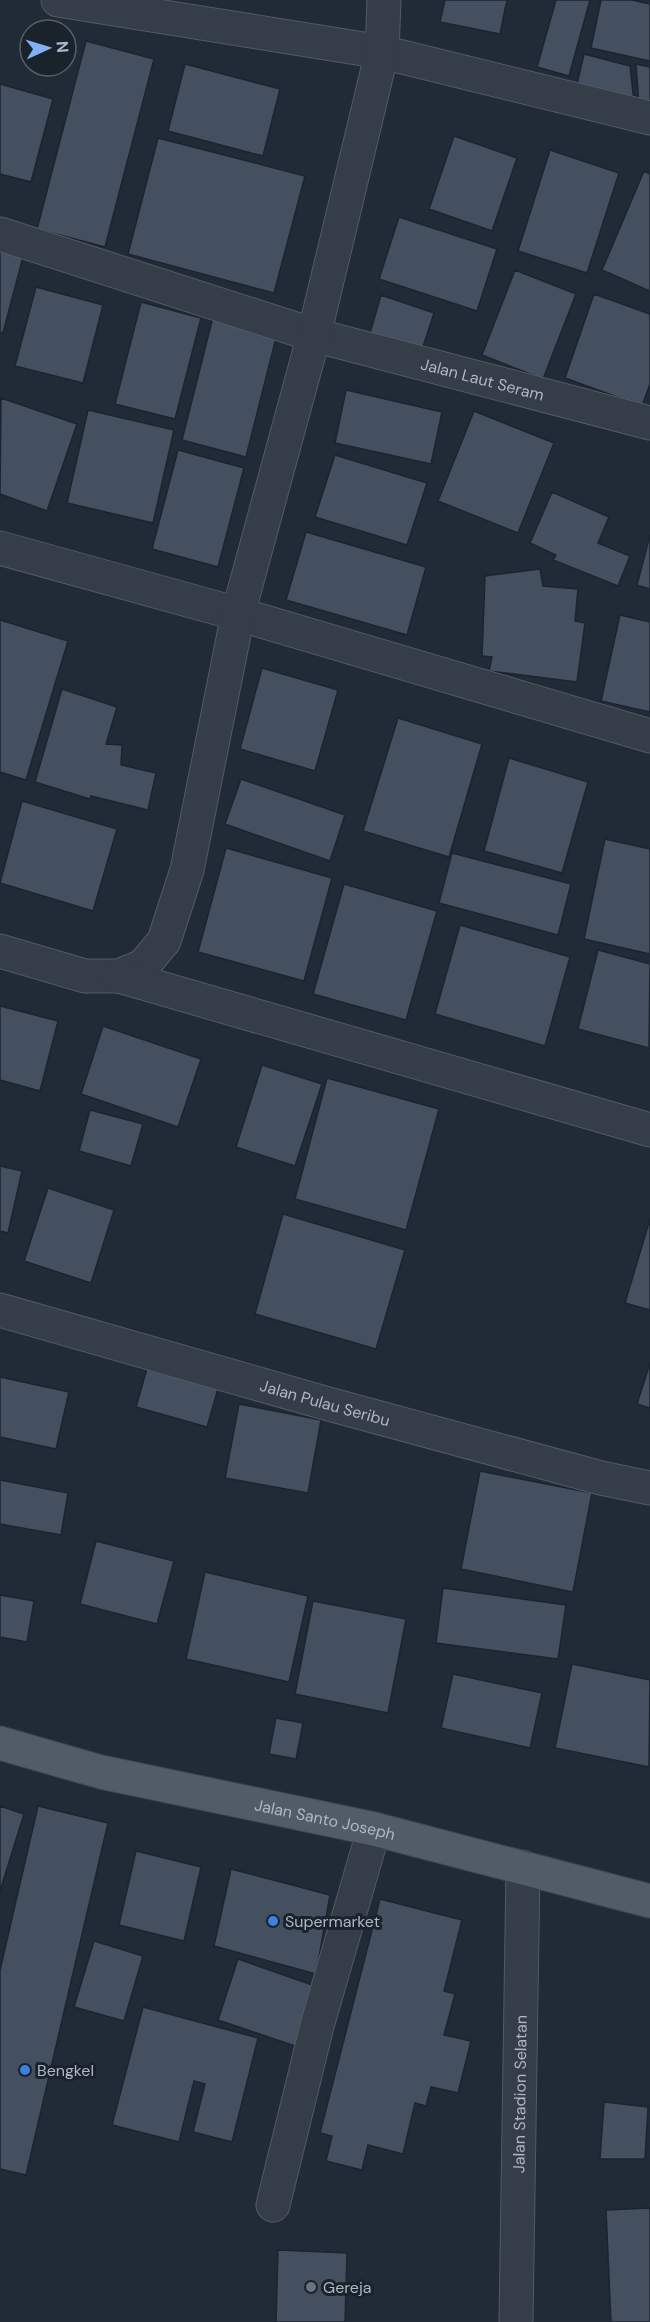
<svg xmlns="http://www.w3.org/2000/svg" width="650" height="2322" font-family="'DM Sans',sans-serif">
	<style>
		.building { fill: #445060; stroke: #1c242f; stroke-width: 1.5 }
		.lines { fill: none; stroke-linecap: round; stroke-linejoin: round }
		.minor-casing { stroke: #525a66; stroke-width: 35 }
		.major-casing { stroke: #3e4652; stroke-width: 35 }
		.minor { stroke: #343d48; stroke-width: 33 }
		.major { stroke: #525c68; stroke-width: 33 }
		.shop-dot { fill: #3f7fe0; stroke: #1a222c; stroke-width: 2 }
		.worship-dot { fill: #6b7280; stroke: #1a222c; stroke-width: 2 }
		.labels { text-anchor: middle; stroke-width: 6; stroke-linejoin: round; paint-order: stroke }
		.street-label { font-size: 16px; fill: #afb7c5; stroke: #1a222c }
		.poi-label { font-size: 16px; fill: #afb7c5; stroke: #1a222c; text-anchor: start }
	</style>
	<rect width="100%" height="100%" fill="#212b37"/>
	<path class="building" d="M445 0H507L500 34 440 22Z
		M556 0H590L569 76 537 67Z
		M601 0H632L650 4V61L591 48Z
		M86 41 154 59 105 247 37 229Z
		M584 54 630 66 634 102 577 84Z
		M185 64 280 89 263 156 168 131Z
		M636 64 650 67V109L639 106Z
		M0 84 53 99 31 182 0 174Z
		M454 136 517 158 492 231 429 209Z
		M158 138 305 176 274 293 128 254Z
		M550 150 619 173 587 273 518 251Z
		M644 171 650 174V291L602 270Z
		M399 217 497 249 477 311 379 279Z
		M0 247 24 253 3 333 0 332Z
		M515 270 576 294 543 379 482 355Z
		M36 287 103 305 83 383 15 366Z
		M594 294 650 314V384L642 406 565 378Z
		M381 295 434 313 420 356 368 340Z
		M141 302 201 318 175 419 115 404Z
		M213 317 277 334 246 457 182 440Z
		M346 390 442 412 431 464 335 443Z
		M1 398 77 424 47 511 0 494Z
		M88 410 174 430 153 523 67 503Z
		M474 411 554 443 518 533 438 501Z
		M178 450 244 468 218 567 152 549Z
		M335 455 427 483 407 545 315 517Z
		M552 492 609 517 598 543 630 556 618 586 553 560 556 555 530 543Z
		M306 532 426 567 407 635 286 600Z
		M650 535V589L637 585Z
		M540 569 543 586 578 589 575 621 585 623 577 682 489 671 492 657 482 656 485 576Z
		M620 615 650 622V712L601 701Z
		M0 620 68 641 26 780 0 772Z
		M262 668 338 690 315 771 240 749Z
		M62 689 117 707 106 744 122 745 121 765 156 773 148 810 91 796 90 799 35 782Z
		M398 718 482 744 449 857 363 831Z
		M509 758 588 782 562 873 484 851Z
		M241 779 345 815 330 861 225 824Z
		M22 801 117 829 93 911 0 883Z
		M605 839 650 849V954L584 939Z
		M226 848 332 878 304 981 198 952Z
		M452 853 571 884 558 935 439 903Z
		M344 884 437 911 406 1020 313 994Z
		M460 925 570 957 545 1046 435 1014Z
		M598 950 650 964 649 1048 578 1029Z
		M0 1006 58 1021 40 1091 0 1080Z
		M103 1026 201 1059 178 1127 81 1094Z
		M262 1065 322 1084 295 1166 236 1147Z
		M327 1078 439 1109 406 1230 295 1199Z
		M90 1110 143 1124 131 1166 79 1151Z
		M0 1166 22 1171 8 1233 0 1231Z
		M48 1188 114 1210 91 1283 24 1261Z
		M283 1214 405 1250 376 1349 255 1314Z
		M650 1219V1310L625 1303Z
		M650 1363V1408L637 1404Z
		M148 1365 219 1385 207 1427 136 1407Z
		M0 1377 69 1392 56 1449 0 1437Z
		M239 1404 321 1420 308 1493 225 1478Z
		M480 1471 592 1493 573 1592 461 1569Z
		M0 1480 68 1493 61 1535 0 1524Z
		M96 1541 174 1561 157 1624 80 1604Z
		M205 1572 308 1596 289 1682 186 1659Z
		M443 1588 566 1605 558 1659 436 1643Z
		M0 1595 34 1601 27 1642 0 1637Z
		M313 1601 406 1619 388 1713 295 1694Z
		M572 1664 650 1680 649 1767 555 1748Z
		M453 1674 542 1693 530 1748 441 1728Z
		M276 1718 303 1723 296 1759 269 1754Z
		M0 1806 24 1814 0 1891Z
		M38 1806 108 1823 26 2175 0 2169V1970Z
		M136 1851 201 1867 184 1941 119 1925Z
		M231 1869 330 1895 316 1974 214 1946Z
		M380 1899 462 1920 444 1991 455 1994 444 2035 471 2041 458 2093 431 2087 426 2106 415 2103 403 2154 368 2145 362 2170 326 2161 332 2136 320 2133Z
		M94 1941 143 1956 124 2021 74 2007Z
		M238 1959 318 1987 298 2047 218 2020Z
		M143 2007 258 2038 232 2142 193 2132 205 2084 194 2081 179 2142 112 2125Z
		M604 2102 648 2107 645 2159H600Z
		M650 2208V2322H611L606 2210Z
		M278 2250 347 2253 345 2322H276Z"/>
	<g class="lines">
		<g class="minor-casing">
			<g id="minor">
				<path d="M58 0 382 52 650 118"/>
				<path id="s1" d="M0 234 314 335 650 423"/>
				<path d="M0 548 238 614 650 736"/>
				<path d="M0 951 85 976H119L143 966 164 941 187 870 238 614 314 335 382 52 384 0"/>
				<path d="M119 976 650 1130"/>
				<path id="s2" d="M0 1310 325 1403 601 1478 650 1488"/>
				<path d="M273 2205 317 2026 374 1829"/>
				<path id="s3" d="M516 2322 523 1867"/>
			</g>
		</g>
		<g class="major-casing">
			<g id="major">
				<path id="s4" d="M0 1743 101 1772 374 1829 650 1901"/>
			</g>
		</g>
		<use href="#minor" class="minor"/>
		<use href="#major" class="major"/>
	</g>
	<g class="shop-dot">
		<circle cx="273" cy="1921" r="6"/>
		<circle cx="25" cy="2070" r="6"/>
	</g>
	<circle class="worship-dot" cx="311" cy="2287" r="6"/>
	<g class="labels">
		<g class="street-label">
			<text dy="6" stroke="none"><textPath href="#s1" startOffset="504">Jalan Laut Seram</textPath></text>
			<text dy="6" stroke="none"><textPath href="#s2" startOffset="338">Jalan Pulau Seribu</textPath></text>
			<text dy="6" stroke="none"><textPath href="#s4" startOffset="334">Jalan Santo Joseph</textPath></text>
			<text dy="6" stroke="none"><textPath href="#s3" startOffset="228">Jalan Stadion Selatan</textPath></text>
		</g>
		<g class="poi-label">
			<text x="285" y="1927">Supermarket</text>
			<text x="37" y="2076">Bengkel</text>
			<text x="323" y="2293">Gereja</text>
		</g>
	</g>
	<g transform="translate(48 48) rotate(86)"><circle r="28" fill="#1a222c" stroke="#565e69" stroke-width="1.5"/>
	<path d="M0-4.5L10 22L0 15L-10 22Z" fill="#82b0f6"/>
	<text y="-9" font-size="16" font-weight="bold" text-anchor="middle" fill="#afb7c5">N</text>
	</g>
</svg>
